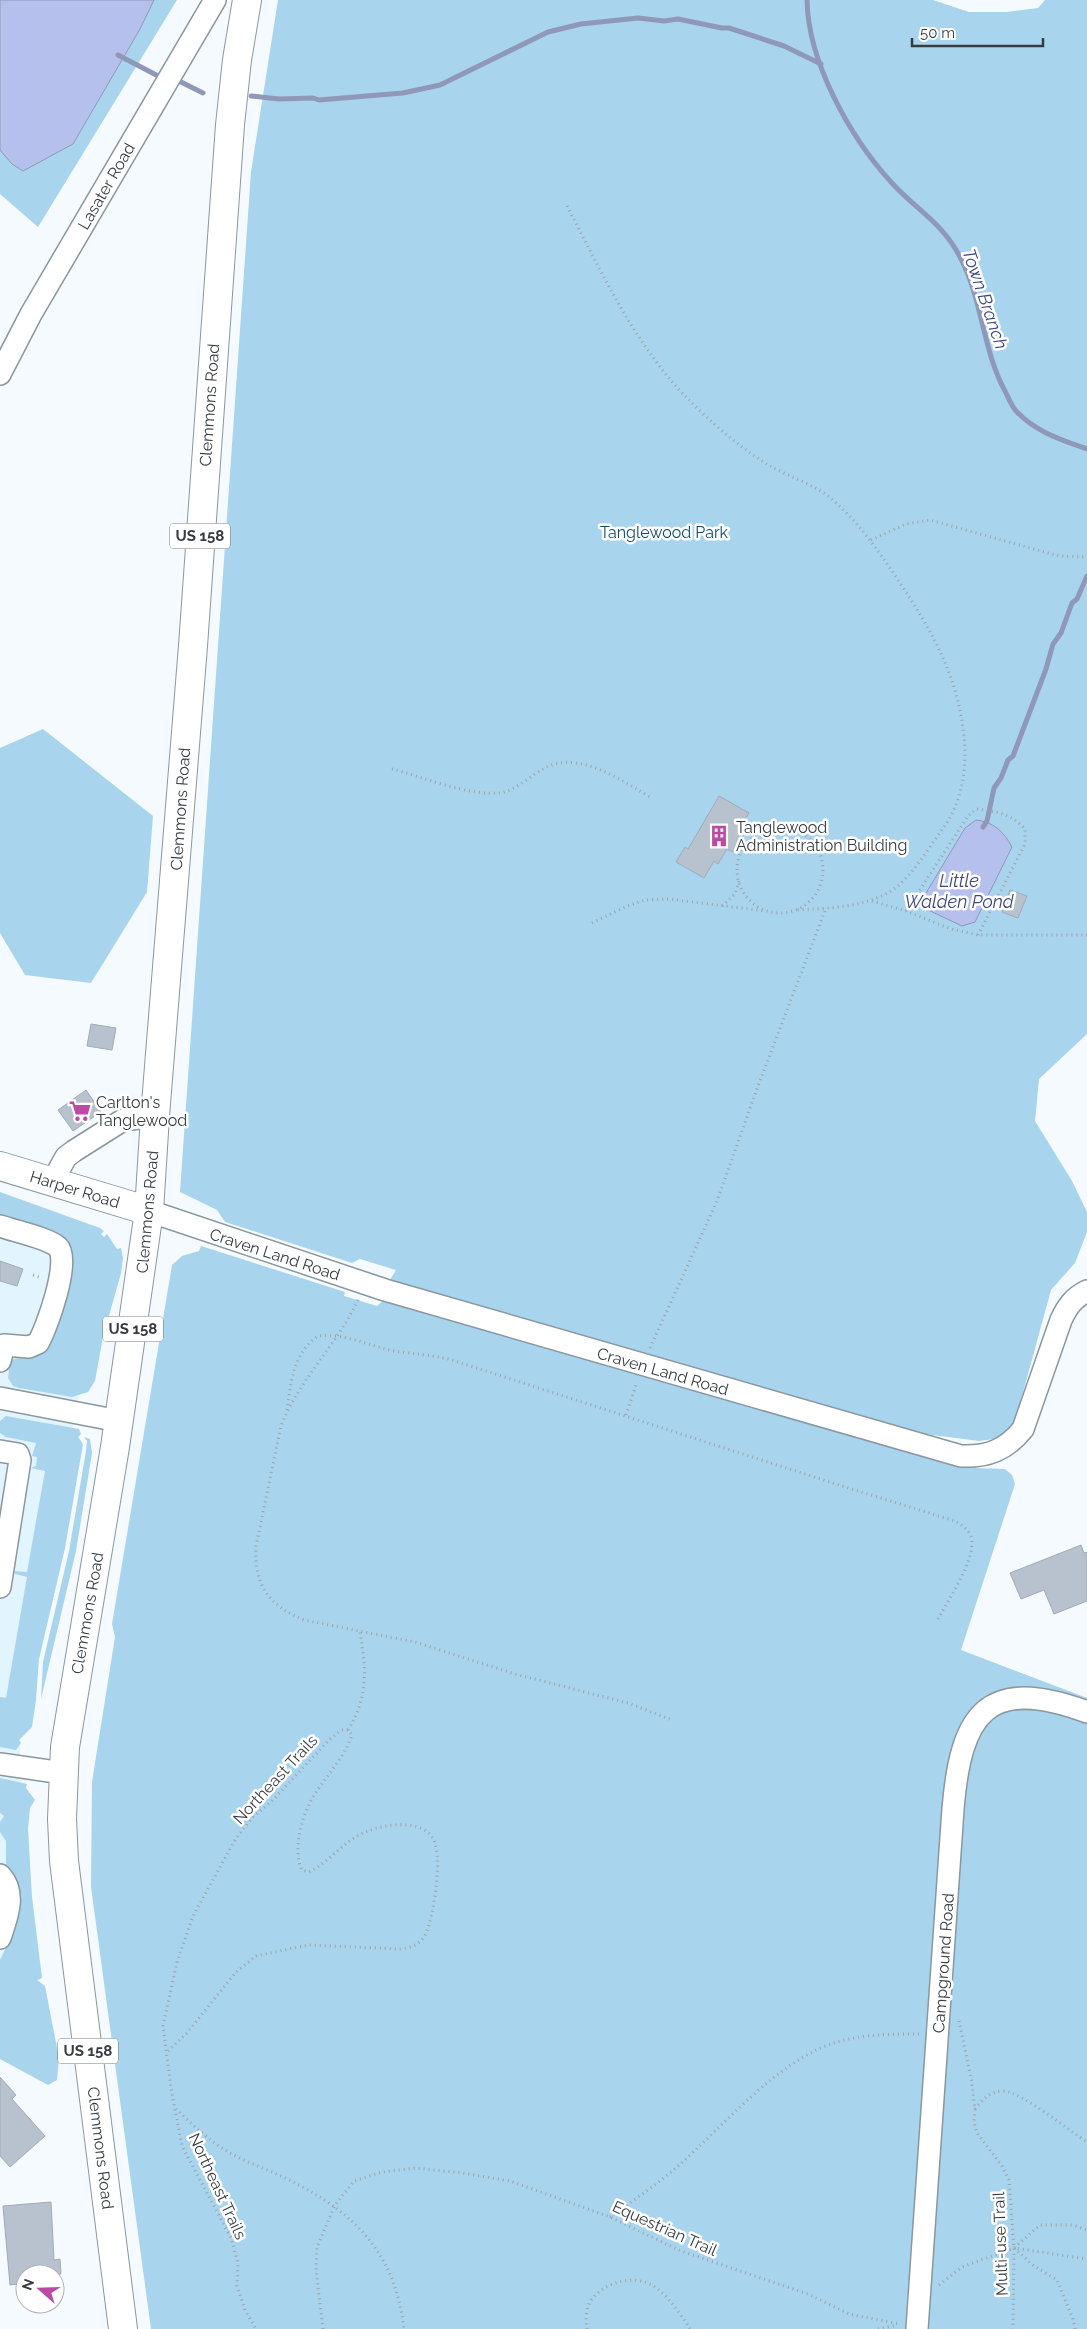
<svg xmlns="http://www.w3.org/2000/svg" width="1087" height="2329" font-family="Raleway,sans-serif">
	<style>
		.built { fill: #e2f4fe }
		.green { fill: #a8d4ee }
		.water { fill: #b6c0ed; stroke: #9098b9 }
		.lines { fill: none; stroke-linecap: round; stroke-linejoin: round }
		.stream { stroke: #9098b9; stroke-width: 5 }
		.building { fill: #b8c2ce; stroke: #a2abb7 }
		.minor-casing { stroke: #89979f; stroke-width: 24 }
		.major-casing { stroke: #89979f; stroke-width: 30 }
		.path { stroke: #9da2a6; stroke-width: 3; stroke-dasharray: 1 4; stroke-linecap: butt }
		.minor { stroke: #fff; stroke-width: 21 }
		.major { stroke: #fff; stroke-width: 28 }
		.labels { text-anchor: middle; stroke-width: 5; stroke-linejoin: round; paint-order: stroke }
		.shield { fill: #fff; stroke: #737679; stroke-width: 1 }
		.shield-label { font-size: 15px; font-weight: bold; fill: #373c40 }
		.street-label { font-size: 16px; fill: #373c40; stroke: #fff }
		.park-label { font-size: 16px; fill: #114d6a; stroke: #fff }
		.poi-label { font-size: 16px; fill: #373c40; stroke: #fff; text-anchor: start }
		.water-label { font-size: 18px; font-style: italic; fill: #3e477f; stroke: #fff }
	</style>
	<rect width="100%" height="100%" fill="#f4fafd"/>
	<path class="built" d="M0 1200 105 1252 18 1725 37 1980 0 1984Z"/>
	<path class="green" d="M0 0H177L38 227 0 194Z
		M278 0H933L969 12H1007L1038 8 1045 0H1087V1034L1039 1079 1035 1121 1072 1181 1087 1212V1232L1075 1263 1051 1290 1015 1422 1001 1438 979 1441 925 1434 543 1328 390 1280 396 1270 360 1259 352 1263 225 1222 217 1210 180 1192 251 172Z
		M43 729 153 816 147 892 91 983 25 975 0 933V748Z
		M0 1192 100 1228 104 1231 101 1234 104 1237 107 1234 117 1249 121 1248 123 1258 121 1273 103 1337 95 1381 88 1392 72 1397 19 1388 13 1386 8 1378 10 1361C19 1355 30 1361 39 1355 57 1342 65 1293 72 1271 72 1263 73 1252 69 1244 61 1230 15 1220 0 1215Z
		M201 1246 345 1292 344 1296 377 1306 383 1301 506 1333 977 1468 1005 1469 1012 1475 1015 1484 961 1650 1087 1698V2329H151L91 1887 92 1782 115 1637 112 1624 172 1265 182 1256 199 1251Z
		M6 1416 79 1429 81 1434 78 1437 83 1444 65 1548 39 1659 36 1700 32 1727 19 1740 21 1743 16 1750 0 1747V1697L6 1698 27 1577 15 1574 13 1571 27 1572 45 1471 31 1468 36 1466 37 1457 32 1456 36 1443 6 1437 0 1433V1421Z
		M84 1437 90 1439 92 1453 76 1551 41 1699 43 1662 69 1551 86 1451 87 1441Z
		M0 1778 27 1784 26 1788 35 1800 30 1808 28 1829 32 1897 42 1978 37 1980 45 1986 59 2058 57 2080 48 2085 0 2059V1960L11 1937 14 1884 6 1864V1841L0 1832V1822L4 1816 0 1813Z"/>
	<path class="water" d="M0 0H154L140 29 73 144 23 171 12 164 0 150Z
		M976 820C994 822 1004 832 1012 847L975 922 962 926 924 908 923 898 965 828Z"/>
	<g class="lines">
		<path class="stream" d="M807 0C808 62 850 137 891 182 915 209 943 223 960 257 983 300 982 350 1006 393 1009 399 1012 407 1017 412 1036 432 1062 440 1087 449
			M118 55 162 78
			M175 79 203 93
			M251 96 279 99 313 98 319 100 403 93 440 85 548 32 581 24 638 18 664 21 678 19 722 28H729L784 46 821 64
			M983 827 987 821 994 788 1001 778 1008 760 1013 756 1046 669 1053 644 1061 633 1072 603 1077 599 1087 576"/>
	</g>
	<path class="building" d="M719 796 749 813 743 822 749 825 733 852 727 849 718 864 714 861 704 878 676 862 685 847 688 849Z
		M1010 890 1027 896 1018 918 1002 912Z
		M91 1024 116 1028 112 1050 87 1046Z
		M86 1090 101 1112 73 1131 58 1110Z
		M0 1261 23 1269 17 1286 0 1281Z
		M1081 1545 1084 1553 1087 1552V1601L1054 1614 1044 1590 1021 1599 1010 1573Z
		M0 2077 16 2095 12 2099 45 2136 10 2167 0 2156Z
		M51 2202 54 2260 60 2259 61 2274H25V2283L10 2285 3 2206Z"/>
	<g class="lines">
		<g class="minor-casing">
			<path id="minor" d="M0 374 31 314 215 0
				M52 1182 66 1157 74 1151 123 1120 155 1116
				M149 1211 385 1290 961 1456C988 1457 1006 1450 1023 1429L1061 1320C1067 1307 1073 1298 1087 1291
				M0 1226C14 1231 48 1238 58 1247 71 1260 47 1328 38 1343L29 1347 4 1345 0 1361
				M0 1398 119 1421
				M0 1451 18 1454 20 1460 0 1587
				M0 1764 63 1773
				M0 1875C17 1893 7 1917 0 1938
				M917 2329 953 1809C961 1713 987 1675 1087 1712"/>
		</g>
		<g class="major-casing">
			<path id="major" d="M0 1166 149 1211
				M123 2329 64 1861 62 1819 65 1747 115 1447 149 1211 155 1116 193 646 230 125 237 60 247 0"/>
		</g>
		<path class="path" d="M567 206C601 271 632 339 683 394 708 420 741 449 772 467 790 477 812 484 828 496 856 519 876 547 896 577 934 634 963 683 965 754 965 779 959 806 944 827 932 843 921 862 907 877 881 908 832 908 795 910
			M871 540 906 524 930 520 1059 556 1087 557
			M392 769C423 777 468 796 500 793 515 791 530 776 543 769 578 748 623 782 652 798
			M737 870a43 43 0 1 1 86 0a43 43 0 1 1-86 0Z
			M872 901 906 911 951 929 978 935H1087
			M722 906 735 894 739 881
			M906 911 968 816 976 809C995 811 1012 814 1025 829V844L978 935
			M592 923 627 906 645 900 669 899 765 911
			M33 1275 42 1278
			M358 1300C337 1345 298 1381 281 1426L256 1546C254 1585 268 1605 304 1620L415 1642 515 1674 628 1703 672 1720
			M650 1348 717 1201 758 1086 826 908
			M287 1410C291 1382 293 1353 318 1336 345 1333 369 1346 394 1351 414 1354 433 1355 452 1360L842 1486 955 1521C964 1526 973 1533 972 1545 970 1568 948 1600 937 1621
			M626 1415 637 1382
			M348 1730C369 1696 366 1669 360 1632
			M959 2021 971 2078 975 2109 974 2122 977 2133 1002 2166 1009 2180 1014 2248 1013 2329
			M168 2051 187 2033 236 1972 256 1956 308 1945 402 1949C411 1947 419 1945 424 1937 434 1921 444 1851 432 1837 419 1819 386 1824 368 1831 345 1839 331 1861 309 1872L302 1870C292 1851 302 1815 313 1797 326 1776 344 1758 352 1735L348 1730H341L329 1740 271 1802 251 1819 235 1840 193 1916 177 1962 163 2026 171 2088 182 2146 231 2238 238 2263 237 2286 245 2310 256 2329
			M176 2109C191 2123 207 2139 225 2150 248 2164 274 2171 297 2184 359 2216 396 2258 404 2329
			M975 2109C983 2099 990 2091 1004 2091 1021 2092 1070 2131 1087 2142
			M610 2217C633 2201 656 2185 677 2167 724 2126 777 2060 837 2042 864 2034 893 2034 920 2034
			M939 2285 962 2267 1014 2248 1040 2225H1073L1087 2230
			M323 2329 316 2270 317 2247 335 2205 354 2181 382 2172 416 2168 462 2173 510 2181 610 2217 681 2251 808 2294 849 2314 900 2324
			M587 2329C586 2321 585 2310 590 2302 602 2283 632 2274 652 2285 668 2295 680 2313 690 2329
			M878 2329 897 2325
			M1075 2329 1073 2319 1057 2280 1034 2266 1014 2248 1087 2259"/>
		<use href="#minor" class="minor"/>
		<use href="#major" class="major"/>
	</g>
	<defs>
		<g id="building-bare" transform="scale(1.725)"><path d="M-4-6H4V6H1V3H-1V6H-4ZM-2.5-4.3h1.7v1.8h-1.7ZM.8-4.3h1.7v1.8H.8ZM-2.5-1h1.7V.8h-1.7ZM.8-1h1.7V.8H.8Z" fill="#bc4aa4" stroke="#fff" stroke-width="2.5" paint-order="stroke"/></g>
		<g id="supermarket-bare" transform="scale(1.725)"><path d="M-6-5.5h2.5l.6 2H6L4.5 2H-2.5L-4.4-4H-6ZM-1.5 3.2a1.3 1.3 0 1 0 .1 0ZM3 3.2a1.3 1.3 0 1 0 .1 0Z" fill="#bc4aa4" stroke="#fff" stroke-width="2.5" paint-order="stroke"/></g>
	</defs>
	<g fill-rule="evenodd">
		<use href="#building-bare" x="719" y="836"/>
		<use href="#supermarket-bare" x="80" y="1111"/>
	</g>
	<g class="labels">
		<g class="shield">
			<rect x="170" y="523.5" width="60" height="25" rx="4"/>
			<rect x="103" y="1316.5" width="60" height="25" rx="4"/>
			<rect x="58" y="2038.5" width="60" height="25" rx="4"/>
		</g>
		<g class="shield-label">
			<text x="200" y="541">US 158</text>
			<text x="133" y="1334">US 158</text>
			<text x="88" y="2056">US 158</text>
		</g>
		<g class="street-label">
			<text transform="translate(106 186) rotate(-60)" y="6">Lasater Road</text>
			<text transform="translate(209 405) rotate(-86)" y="6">Clemmons Road</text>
			<text transform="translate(180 809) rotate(-86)" y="6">Clemmons Road</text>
			<text transform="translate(75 1189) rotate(17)" y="6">Harper Road</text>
			<text transform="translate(147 1212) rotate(-85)" y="6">Clemmons Road</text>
			<text transform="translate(275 1254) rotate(18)" y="6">Craven Land Road</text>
			<text transform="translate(663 1371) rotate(16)" y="6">Craven Land Road</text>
			<text transform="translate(87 1613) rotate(-80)" y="6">Clemmons Road</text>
			<text transform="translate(275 1779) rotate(-47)" y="6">Northeast Trails</text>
			<text transform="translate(943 1963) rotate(-86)" y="6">Campground Road</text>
			<text transform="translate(101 2148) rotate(83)" y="6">Clemmons Road</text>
			<text transform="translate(218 2186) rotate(65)" y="6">Northeast Trails</text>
			<text transform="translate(665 2228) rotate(24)" y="6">Equestrian Trail</text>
			<text transform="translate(1000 2244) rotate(-92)" y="6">Multi-use Trail</text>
		</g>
		<g class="park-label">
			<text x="664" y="538">Tanglewood Park</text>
		</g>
		<g class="poi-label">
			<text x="736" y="833">Tanglewood<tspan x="736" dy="18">Administration Building</tspan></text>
			<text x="96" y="1108">Carlton's<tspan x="96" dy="18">Tanglewood</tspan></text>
		</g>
		<g class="water-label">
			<text transform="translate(985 299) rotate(71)" y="6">Town Branch</text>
			<text x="959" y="887">Little<tspan x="959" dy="21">Walden Pond</tspan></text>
		</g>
	</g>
	<g transform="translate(40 2289) rotate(290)"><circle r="24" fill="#ffffff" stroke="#afb1b3"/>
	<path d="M0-4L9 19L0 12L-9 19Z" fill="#bc4aa4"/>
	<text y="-8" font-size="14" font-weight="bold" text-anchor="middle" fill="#373c40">N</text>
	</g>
	<path d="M912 38v8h131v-8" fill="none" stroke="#373c40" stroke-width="2.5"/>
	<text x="920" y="38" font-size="15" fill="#373c40" stroke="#ffffff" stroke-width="4" paint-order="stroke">50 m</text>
</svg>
